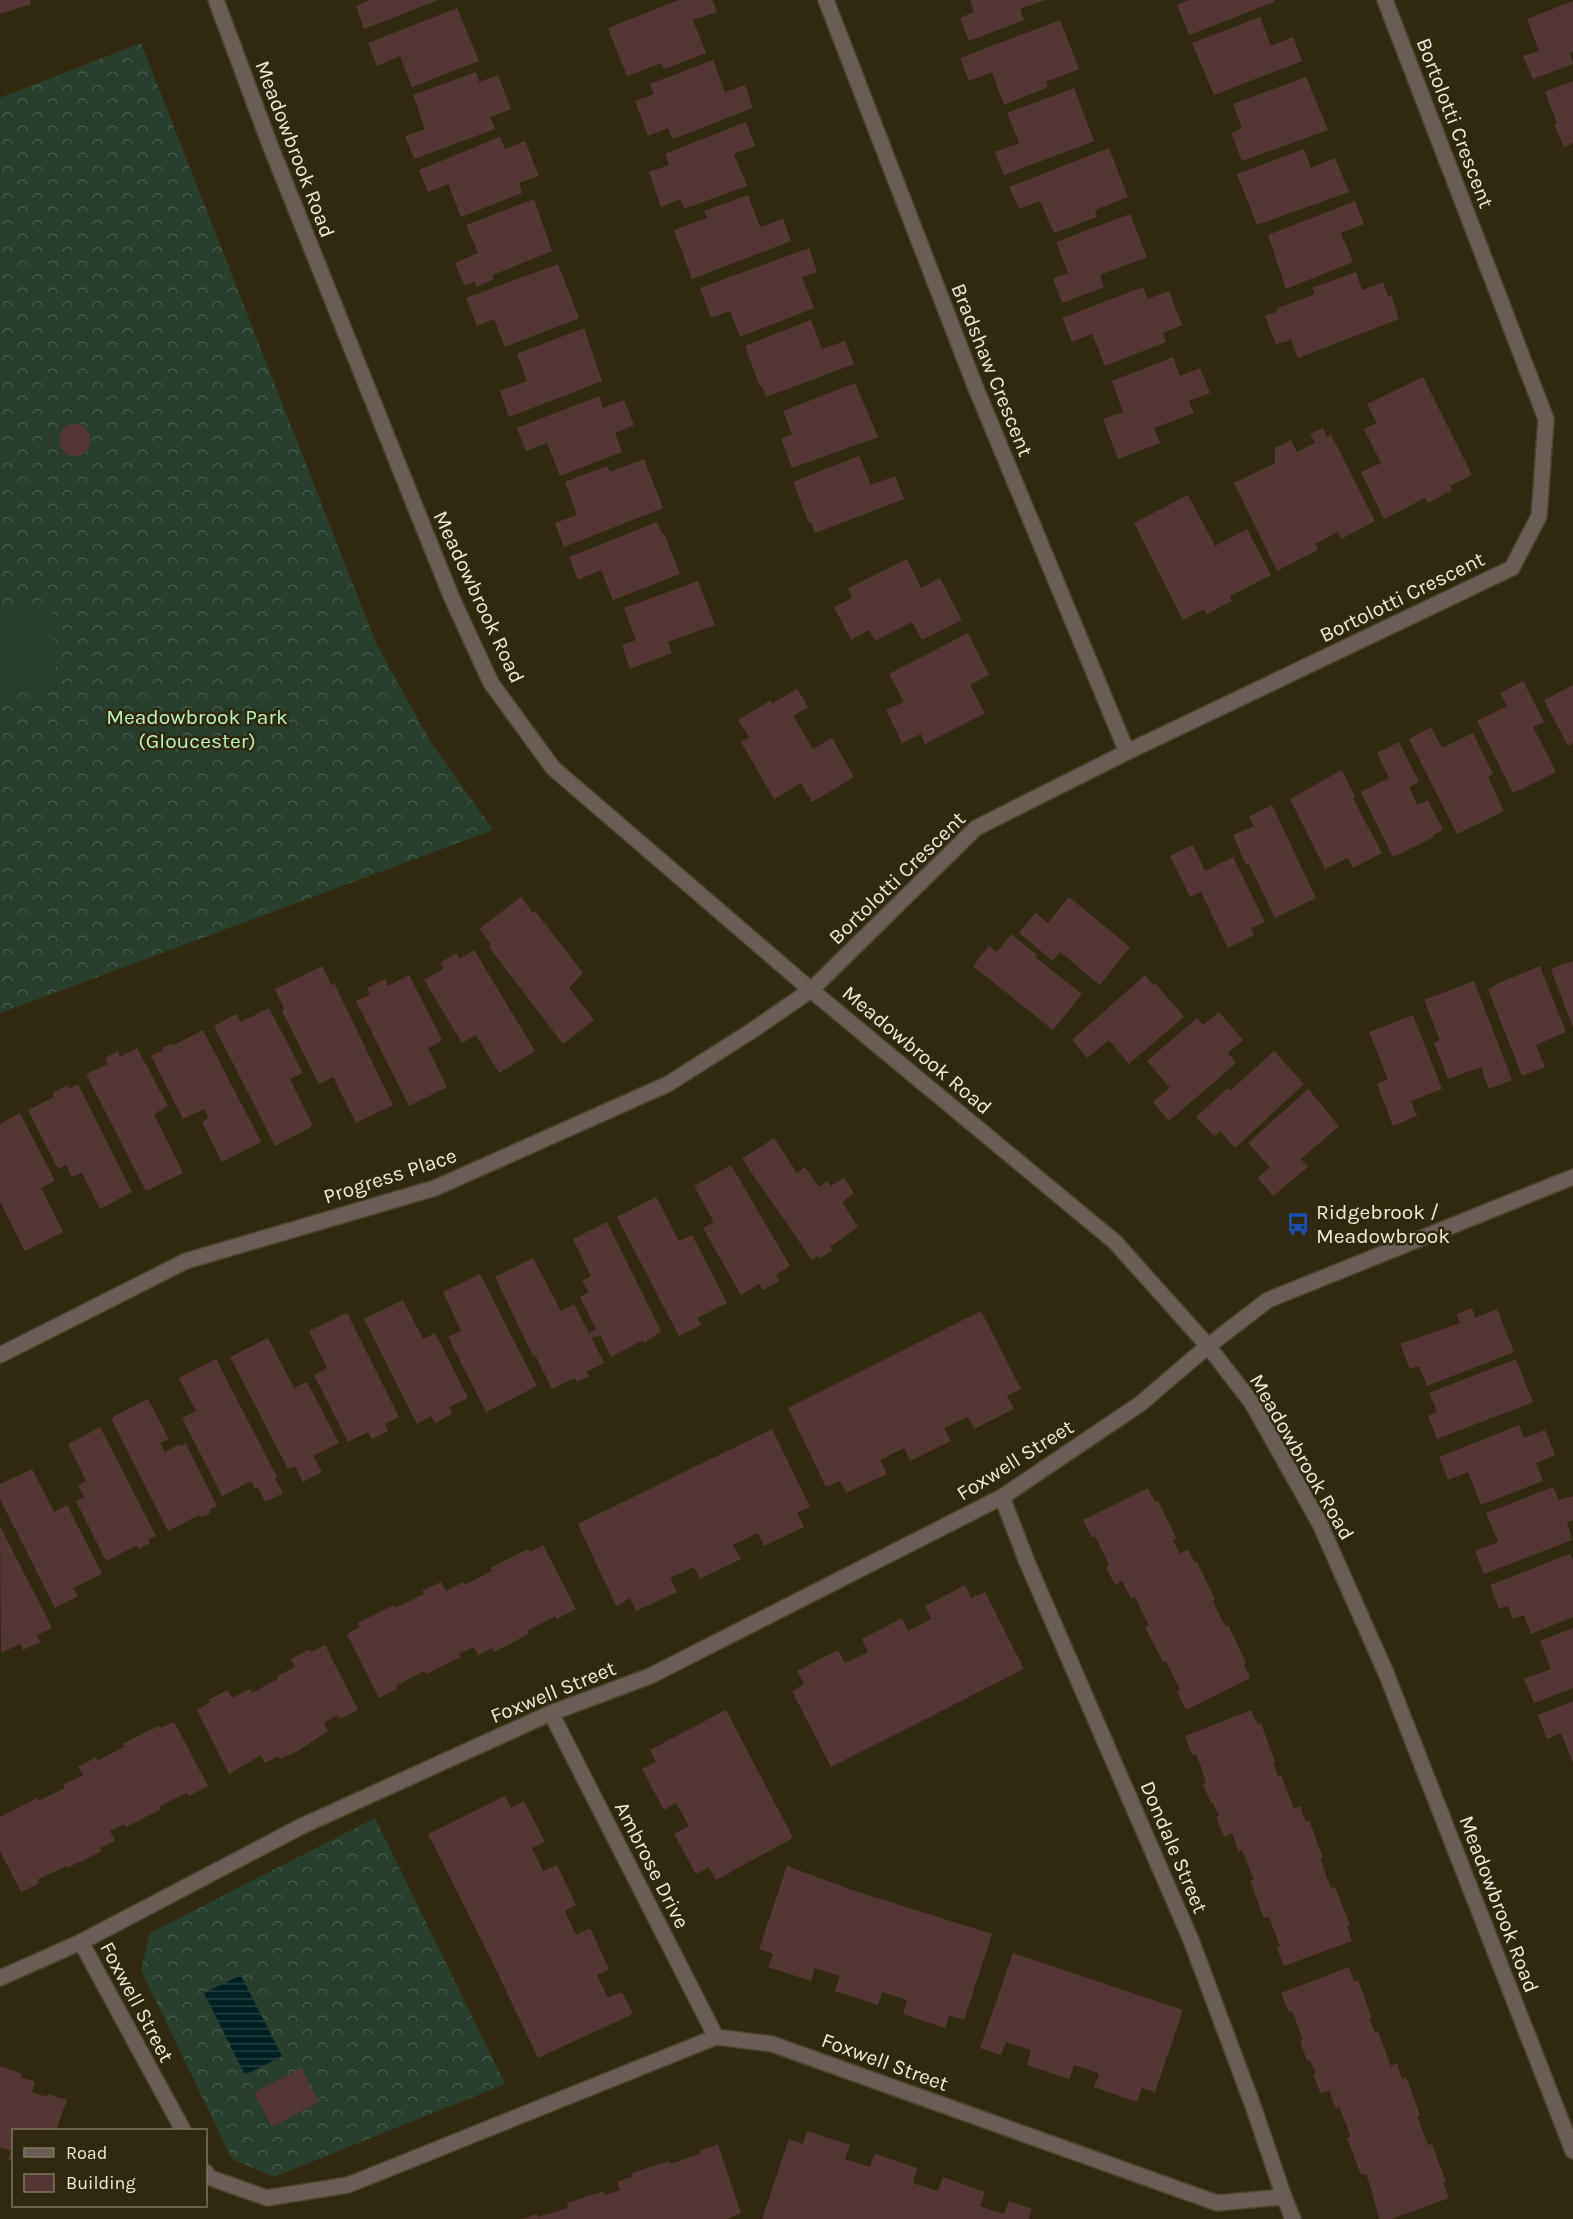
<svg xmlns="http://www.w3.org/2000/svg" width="1573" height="2219" font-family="Karla,sans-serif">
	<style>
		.forest { fill: url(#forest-crowns) }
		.pitch { fill: #273f2c }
		.water { fill: url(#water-rules) }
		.building { fill: #543735 }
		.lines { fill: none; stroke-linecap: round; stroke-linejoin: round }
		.minor-casing { stroke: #4b442b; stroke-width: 18 }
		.minor { stroke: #6a5d56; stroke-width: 15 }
		.labels { text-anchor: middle; stroke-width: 5; stroke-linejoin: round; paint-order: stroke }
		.street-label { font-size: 21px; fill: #eee9d9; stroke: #31290f }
		.park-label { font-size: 21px; fill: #b8f4c2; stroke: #31290f }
		.poi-label { font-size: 21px; fill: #eee9d9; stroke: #31290f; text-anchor: start }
	</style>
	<defs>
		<pattern id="forest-crowns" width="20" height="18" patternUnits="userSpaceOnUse" patternTransform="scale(1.5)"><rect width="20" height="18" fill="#273f2c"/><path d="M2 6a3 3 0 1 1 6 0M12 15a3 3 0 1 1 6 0" fill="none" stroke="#475b4a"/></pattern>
		<pattern id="water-rules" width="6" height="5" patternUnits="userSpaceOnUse" patternTransform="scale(1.5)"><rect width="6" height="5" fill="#012023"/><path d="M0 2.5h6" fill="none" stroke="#264042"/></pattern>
	</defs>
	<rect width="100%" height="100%" fill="#31290f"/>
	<path class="forest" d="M141 43 376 643 430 741 493 830 0 1013V98Z
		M375 1818 505 2084 274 2177 232 2159 141 1970 150 1933Z"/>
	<path class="pitch" d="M52 606 57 688 0 691V609Z"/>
	<path class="water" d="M241 1975 282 2056 245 2075 204 1993Z"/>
	<path class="building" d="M0 0H30L31 4 0 14Z
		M370 0H438L364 29 356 6Z
		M679 0H712L717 12 693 20 706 53 664 69 661 63 627 76 608 28Z
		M970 0H1045L1020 9 1024 20 969 41 960 18 974 12Z
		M1189 0H1274V2L1189 35 1177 5Z
		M1573 1V52L1570 53 1573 64 1533 79 1523 56 1539 51 1527 19Z
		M457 8 479 61 412 87 400 56 377 66 368 43Z
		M1260 17 1271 46 1293 37 1302 61 1214 95 1192 43Z
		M1060 20 1079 69 1046 82 1048 87 1004 105 992 72 969 81 960 58Z
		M713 60 725 92 745 85 753 108 673 139 668 128 648 136 635 101 654 94 650 84Z
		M476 72 479 82 498 75 511 109 490 117 495 129 414 159 405 136 425 129 413 95Z
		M1306 77 1328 130 1242 161 1231 133 1242 128 1233 104Z
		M1573 81V143L1564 147 1554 124 1557 123 1545 92Z
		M1074 88 1094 141 1004 175 995 152 1019 143 1007 113Z
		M746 122 755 146 734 154 747 186 684 209 680 199 661 207 649 172 669 165 665 154Z
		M500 137 505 149 525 141 539 176 519 183 522 193 461 217 448 184 428 192 419 170Z
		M1109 148 1128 197 1095 210 1097 217 1054 233 1040 201 1019 209 1009 187Z
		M1304 149 1311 168 1335 158 1349 192 1257 225 1237 174Z
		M748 195 760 227 783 219 791 241 692 279 674 230 707 218 704 211Z
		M534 199 552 251 493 275 494 279 476 287 475 282 464 285 455 263 478 253 466 225Z
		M1355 201 1364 224 1341 233 1353 262 1286 289 1268 235Z
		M1130 214 1147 257 1100 275 1104 287 1062 303 1053 279 1068 273 1056 242Z
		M809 248 817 272 802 277 814 308 740 337 730 311 711 318 700 288Z
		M558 264 579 318 505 347 494 319 477 326 466 298Z
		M1356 272 1362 290 1383 282 1388 297 1391 295 1399 319 1298 358 1291 340 1276 344 1265 316 1276 312 1278 308 1315 294 1312 288Z
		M1143 287 1148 299 1169 291 1182 325 1163 333 1166 342 1105 366 1092 334 1072 342 1062 318Z
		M811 320 822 349 845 341 854 364 766 397 762 386 760 387 745 346Z
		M584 328 602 381 509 417 500 391 527 381 517 354Z
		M1173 357 1180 376 1200 368 1210 393 1189 401 1194 413 1154 428 1160 443 1118 459 1103 419 1123 412 1112 381Z
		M1423 377 1472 475 1450 486 1452 490 1428 503 1425 498 1384 519 1361 472 1381 463 1364 429 1377 423 1367 404Z
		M855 383 878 437 792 468 781 439 792 434 783 411Z
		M599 396 603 408 624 400 634 425 615 433 622 452 560 476 547 443 526 451 517 428Z
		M59 440a16 16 0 1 1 32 0a16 16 0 1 1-32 0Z
		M1323 428 1327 437 1331 435 1375 521 1341 539 1338 532 1315 544 1318 550 1277 571 1234 483 1275 463V448L1291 440 1297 452 1315 443 1310 434Z
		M859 456 871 485 895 476 904 499 815 533 811 522 809 523 793 482Z
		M644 459 663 508 564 547 555 523 577 515 565 482 607 466 610 472Z
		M1188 495 1215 546 1247 529 1271 575 1230 596 1232 601 1207 614 1204 609 1183 620 1134 523Z
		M657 522 662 534 664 533 680 574 613 600 601 570 578 580 569 557Z
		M907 559 921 588 940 578 962 620 922 640 912 622 875 641 869 630 851 640 834 607 852 598 848 588Z
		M698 581 715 625 668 642 672 653 630 669 622 645 636 640 624 608Z
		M968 633 989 675 970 685 985 713 925 744 921 734 902 743 886 710 904 702 889 674Z
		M1523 681 1544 722 1533 727 1556 772 1513 793 1477 721 1507 706 1500 693Z
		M1573 685V743L1568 746 1544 700Z
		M797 689 808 707 793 716 813 749 832 738 854 777 812 802 801 783 774 799 741 742 749 737 738 720 771 700 772 704Z
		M1431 727 1442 748 1473 733 1493 774 1488 777 1504 811 1457 834 1409 739Z
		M1399 742 1419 782 1409 787 1417 805 1428 800 1443 830 1433 835 1434 837 1393 857 1361 792 1389 778 1377 753Z
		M1342 770 1355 797 1353 799 1382 853 1353 868 1348 858 1325 869 1290 799Z
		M1272 805 1316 898 1275 918 1249 864 1246 865 1233 835 1254 826 1249 817Z
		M1193 845 1205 871 1233 857 1265 922 1251 928 1254 935 1228 948 1201 892 1190 897 1170 856Z
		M521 897 533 913 535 911 583 973 569 988 594 1020 563 1044 489 947 491 944 479 929Z
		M1069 897 1130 947 1100 985 1060 952 1053 961 1019 933 1035 913 1048 923Z
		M1011 934 1037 955 1035 957 1082 994 1053 1030 973 966 989 946 997 952Z
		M474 950 535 1051 499 1073 476 1035 462 1043 424 980 443 969 440 963 456 953 459 959Z
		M1573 961V1028L1551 969Z
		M322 966 331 985 334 983 393 1105 356 1123 333 1077 319 1084 282 1011 284 1009 275 989Z
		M1540 966 1566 1032 1536 1045 1545 1067 1522 1076 1488 989 1499 983Z
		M409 975 442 1040 428 1048 447 1087 409 1106 356 1001 370 995 367 988 385 979 388 986Z
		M1145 975 1153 985 1155 983 1184 1017 1129 1064 1109 1040 1087 1058 1072 1040Z
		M1474 981 1512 1080 1489 1089 1481 1067 1448 1079 1434 1043 1440 1040 1424 1000Z
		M269 1008 303 1073 290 1079 313 1126 275 1146 214 1026 236 1014 241 1022Z
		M1219 1012 1243 1040 1228 1053 1236 1063 1169 1121 1153 1102 1170 1088 1147 1061 1197 1018 1203 1025Z
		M1413 1015 1442 1089 1411 1101 1417 1116 1393 1126 1377 1084 1388 1079 1369 1032Z
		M203 1030 261 1142 222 1162 202 1122 209 1118 204 1109 183 1119 151 1056 163 1050 162 1048 171 1044 172 1046Z
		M137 1048 168 1106 154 1114 183 1173 146 1191 86 1074 108 1064 105 1058 118 1051 120 1057Z
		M1274 1051 1304 1084 1235 1148 1220 1131 1214 1136 1196 1117 1228 1088 1230 1091Z
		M78 1084 132 1192 100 1209 82 1173 72 1177 66 1165 58 1169 28 1110 54 1097 53 1093 68 1085 69 1089Z
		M1308 1089 1339 1126 1301 1159 1308 1167 1273 1196 1258 1178 1270 1167 1248 1143Z
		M20 1113 55 1181 41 1188 63 1232 25 1251 0 1202V1124Z
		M774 1138 797 1173 805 1167 819 1187 827 1181 831 1186 844 1178 854 1193 842 1202 858 1227 830 1247 833 1250 820 1258 818 1256 812 1260 742 1159Z
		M731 1165 790 1266 776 1275 779 1281 763 1290 759 1284 741 1295 703 1228 714 1222 694 1186Z
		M656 1197 679 1241 692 1235 727 1303 697 1318 701 1325 679 1336 617 1217Z
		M607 1222 661 1331 644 1343 643 1340 611 1357 601 1336 591 1337 604 1363 586 1372 589 1376 577 1382 575 1378 552 1389 535 1355 533 1356 495 1277 533 1258 561 1311 574 1304 589 1333 596 1329 580 1297 589 1292 582 1281 591 1276 573 1239Z
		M480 1274 537 1386 486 1412 448 1337 461 1331 443 1292Z
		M403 1300 423 1339 435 1333 468 1398 449 1407 452 1414 435 1423 431 1416 417 1424 364 1319Z
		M1472 1308 1475 1318 1497 1309 1514 1352 1427 1386 1419 1366 1410 1369 1400 1344 1460 1323 1456 1314Z
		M981 1311 1021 1389 1007 1396 1014 1409 974 1429 968 1417 944 1428 951 1441 910 1461 904 1448 880 1460 887 1474 846 1493 840 1481 826 1487 788 1408Z
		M347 1313 399 1417 385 1424 388 1431 372 1439 368 1432 348 1442 314 1375 327 1368 309 1331Z
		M268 1338 294 1388 307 1382 339 1443 313 1456 322 1472 303 1482 295 1466 288 1469 230 1357Z
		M216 1359 277 1477 275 1478 283 1493 265 1502 258 1487 255 1489 251 1481 222 1496 182 1418 196 1411 179 1378Z
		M1516 1359 1533 1402 1437 1439 1428 1416 1437 1412 1429 1393Z
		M148 1399 169 1439 160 1443 165 1452 180 1444 181 1446 186 1444 217 1506 209 1510 210 1513 201 1517 199 1515 168 1531 111 1418Z
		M1519 1425 1524 1438 1545 1430 1555 1455 1536 1463 1543 1481 1481 1505 1468 1472 1448 1480 1439 1457Z
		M100 1427 156 1536 149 1539 150 1543 139 1549 137 1545 106 1561 76 1501 84 1497 78 1485 86 1481 68 1444Z
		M772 1429 810 1507 797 1513 804 1527 764 1546 758 1533 733 1545 741 1559 700 1579 694 1567 670 1578 677 1592 636 1611 630 1598 616 1606 578 1524Z
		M32 1469 54 1512 67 1505 102 1574 73 1588 78 1596 55 1608 0 1499V1484Z
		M1553 1487 1559 1500 1573 1496V1520L1567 1522 1572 1540 1484 1574 1475 1551 1498 1542 1486 1513Z
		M1148 1488 1155 1502 1158 1501 1177 1539 1173 1540 1180 1554 1188 1549 1195 1563 1197 1562 1215 1599 1213 1601 1218 1612 1226 1627 1228 1625 1246 1663 1244 1664 1250 1678 1186 1710 1177 1692 1180 1690 1166 1661 1163 1662 1145 1627 1149 1626 1135 1597 1131 1598 1122 1581 1115 1585 1106 1567 1109 1565 1095 1536 1092 1538 1083 1520Z
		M0 1526 52 1628 37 1635 40 1642 23 1650 20 1644 1 1653Z
		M543 1545 576 1609 557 1619 555 1616 528 1630 529 1634 494 1652 492 1648 478 1655 474 1647 459 1654 461 1657 426 1674 424 1671 396 1686 397 1689 379 1698 347 1634 360 1627 358 1623 394 1605 395 1608 424 1594 422 1591 441 1582 446 1591 463 1582 465 1585 492 1571 490 1568 528 1549 530 1552Z
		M1570 1554 1573 1561V1617L1531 1634 1524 1615 1513 1619 1508 1606 1499 1609 1490 1585Z
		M965 1585 971 1598 985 1592 1024 1669 831 1767 792 1691 804 1684 797 1671 838 1650 845 1663 868 1652 862 1639 902 1618 908 1631 931 1619 925 1606Z
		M1573 1628V1688L1534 1703 1524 1679 1551 1669 1540 1641Z
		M325 1645 358 1710 340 1719 338 1715 324 1723 328 1731 298 1751 280 1759 278 1756 265 1763 261 1755 229 1774 197 1710 210 1702 208 1700 228 1690 232 1698 250 1689 252 1693 278 1679 277 1676 295 1667 291 1659 310 1649 311 1652Z
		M1573 1701V1763L1561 1733 1547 1739 1538 1715Z
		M726 1710 793 1838 716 1880 709 1867 696 1874 674 1834 689 1826 676 1803 664 1810 642 1769 656 1762 650 1750Z
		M1251 1710 1258 1725 1261 1723 1275 1762H1273L1278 1776 1281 1775 1294 1809 1300 1806 1306 1822 1309 1820 1323 1858 1320 1859 1331 1888 1335 1887 1350 1925 1347 1926 1352 1941 1284 1966 1277 1948 1280 1946 1269 1917 1264 1918 1250 1881 1254 1880 1242 1850 1239 1852 1232 1833 1224 1837 1216 1817 1219 1816 1213 1803H1211L1203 1784 1206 1783 1200 1764 1196 1754 1192 1755 1185 1736Z
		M174 1722 208 1786 189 1796 187 1793 159 1806 161 1809 126 1827 124 1824 110 1831 115 1841 100 1848 102 1851 67 1868 66 1866 37 1880 39 1883 21 1892 0 1851V1817L37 1798 38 1801 65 1788 63 1785 83 1775 78 1767 96 1757 97 1761 124 1747 123 1744 142 1734 159 1726 161 1728Z
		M505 1796 511 1808 524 1801 545 1842 532 1848 543 1871 557 1865 576 1905 565 1911 576 1935 590 1928 609 1969 597 1975 608 1998 622 1992 633 2014 538 2058 491 1959 428 1834Z
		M787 1866 852 1890 992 1934 964 2020 949 2015 945 2028 903 2014 907 2000 882 1992 878 2005 835 1991 840 1976 815 1968 811 1981 768 1967 773 1954 759 1949Z
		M1013 1953 1183 2010 1155 2092 1142 2088 1137 2102 1094 2087 1099 2074 1085 2068 1074 2065 1069 2079 1027 2065 1031 2050 1006 2042 1001 2055 980 2048Z
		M1349 1967 1354 1982 1358 1980 1372 2019H1369L1375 2033 1378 2032 1391 2066 1397 2063 1402 2079 1406 2077 1420 2115 1417 2116 1428 2145 1432 2144 1446 2182 1443 2183 1449 2198 1391 2219H1379L1371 2188 1366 2174 1361 2175 1347 2138 1351 2137 1339 2107 1336 2109 1329 2090 1321 2094 1313 2074H1316L1310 2060 1307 2061 1300 2041 1303 2040 1296 2021 1292 2011 1289 2012 1281 1993Z
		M0 2066 22 2074 20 2077 35 2082 32 2092 47 2097 48 2094 67 2100 56 2130H14V2162L8 2160 11 2151 0 2147Z
		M301 2068 319 2102 272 2127 254 2093Z
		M807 2131 850 2145 845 2159 870 2167 875 2154 917 2168 913 2183 938 2191 943 2177 985 2192 980 2206 988 2209 1004 2214 1009 2201 1032 2209 1029 2219H762L789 2139 803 2144Z
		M718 2144 741 2213 727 2219H522L537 2214 538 2217 568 2208 567 2203 604 2191 605 2195 620 2190 617 2182 633 2176 632 2173 669 2161 670 2164 700 2154 699 2151Z"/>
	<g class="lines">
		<g class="minor-casing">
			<path id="minor" d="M216 0 270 145 451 596 491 683 553 768 811 990 1115 1242 1208 1346 1252 1403 1320 1524 1386 1673 1573 2151
				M826 0 975 386 1127 752
				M0 1355 186 1261 435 1188 668 1084 753 1030 811 990 976 828 1127 752 1512 568 1539 516 1546 419 1385 0
				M1002 1497 1027 1562 1191 1940 1252 2103 1284 2197 1293 2219
				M551 1713 716 2037
				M81 1942 183 2130
				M0 1978 81 1942 302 1826 551 1713 650 1676 1002 1497 1140 1404 1208 1346 1268 1300 1573 1177
				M206 2172 208 2177 267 2198 348 2185 716 2037 772 2044 1217 2203 1284 2197"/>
		</g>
		<use href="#minor" class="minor"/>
	</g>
	<defs>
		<g id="bus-bare" transform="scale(1.8)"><path d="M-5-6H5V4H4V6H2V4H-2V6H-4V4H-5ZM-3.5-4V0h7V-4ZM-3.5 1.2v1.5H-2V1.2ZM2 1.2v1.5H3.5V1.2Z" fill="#1a4fb4" stroke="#31290f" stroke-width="2.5" paint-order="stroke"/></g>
	</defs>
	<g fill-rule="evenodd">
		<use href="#bus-bare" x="1298" y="1224"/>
	</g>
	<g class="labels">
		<g class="street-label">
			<text transform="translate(1455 123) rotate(69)" y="7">Bortolotti Crescent</text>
			<text transform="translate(295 149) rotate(69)" y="7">Meadowbrook Road</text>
			<text transform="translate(992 370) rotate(68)" y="7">Bradshaw Crescent</text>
			<text transform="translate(479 597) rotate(65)" y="7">Meadowbrook Road</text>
			<text transform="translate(1402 597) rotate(-26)" y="7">Bortolotti Crescent</text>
			<text transform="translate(897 878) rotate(-44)" y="7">Bortolotti Crescent</text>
			<text transform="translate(917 1050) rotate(40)" y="7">Meadowbrook Road</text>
			<text transform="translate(390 1176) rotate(-18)" y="7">Progress Place</text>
			<text transform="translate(1302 1457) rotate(60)" y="7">Meadowbrook Road</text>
			<text transform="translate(1015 1460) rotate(-32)" y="7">Foxwell Street</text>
			<text transform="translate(553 1692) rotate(-22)" y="7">Foxwell Street</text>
			<text transform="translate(1174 1847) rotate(67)" y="7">Dondale Street</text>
			<text transform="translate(652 1865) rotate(63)" y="7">Ambrose Drive</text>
			<text transform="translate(1499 1904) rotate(69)" y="7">Meadowbrook Road</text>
			<text transform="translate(137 2002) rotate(62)" y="7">Foxwell Street</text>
			<text transform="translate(885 2062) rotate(20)" y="7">Foxwell Street</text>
		</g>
		<g class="park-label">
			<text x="197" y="724">Meadowbrook Park<tspan x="197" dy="24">(Gloucester)</tspan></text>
		</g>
		<g class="poi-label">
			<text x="1316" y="1219">Ridgebrook /<tspan x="1316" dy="24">Meadowbrook</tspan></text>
		</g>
	</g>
	<rect x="12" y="2129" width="195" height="78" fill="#31290f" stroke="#7d7660" stroke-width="1.5"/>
	<rect x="24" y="2148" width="30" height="9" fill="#6a5d56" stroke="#7d7660" stroke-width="1.5"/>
	<text x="66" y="2159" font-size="18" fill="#eee9d9">Road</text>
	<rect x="24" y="2174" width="30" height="18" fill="#543735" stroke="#7d7660" stroke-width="1.5"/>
	<text x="66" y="2189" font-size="18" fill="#eee9d9">Building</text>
</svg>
